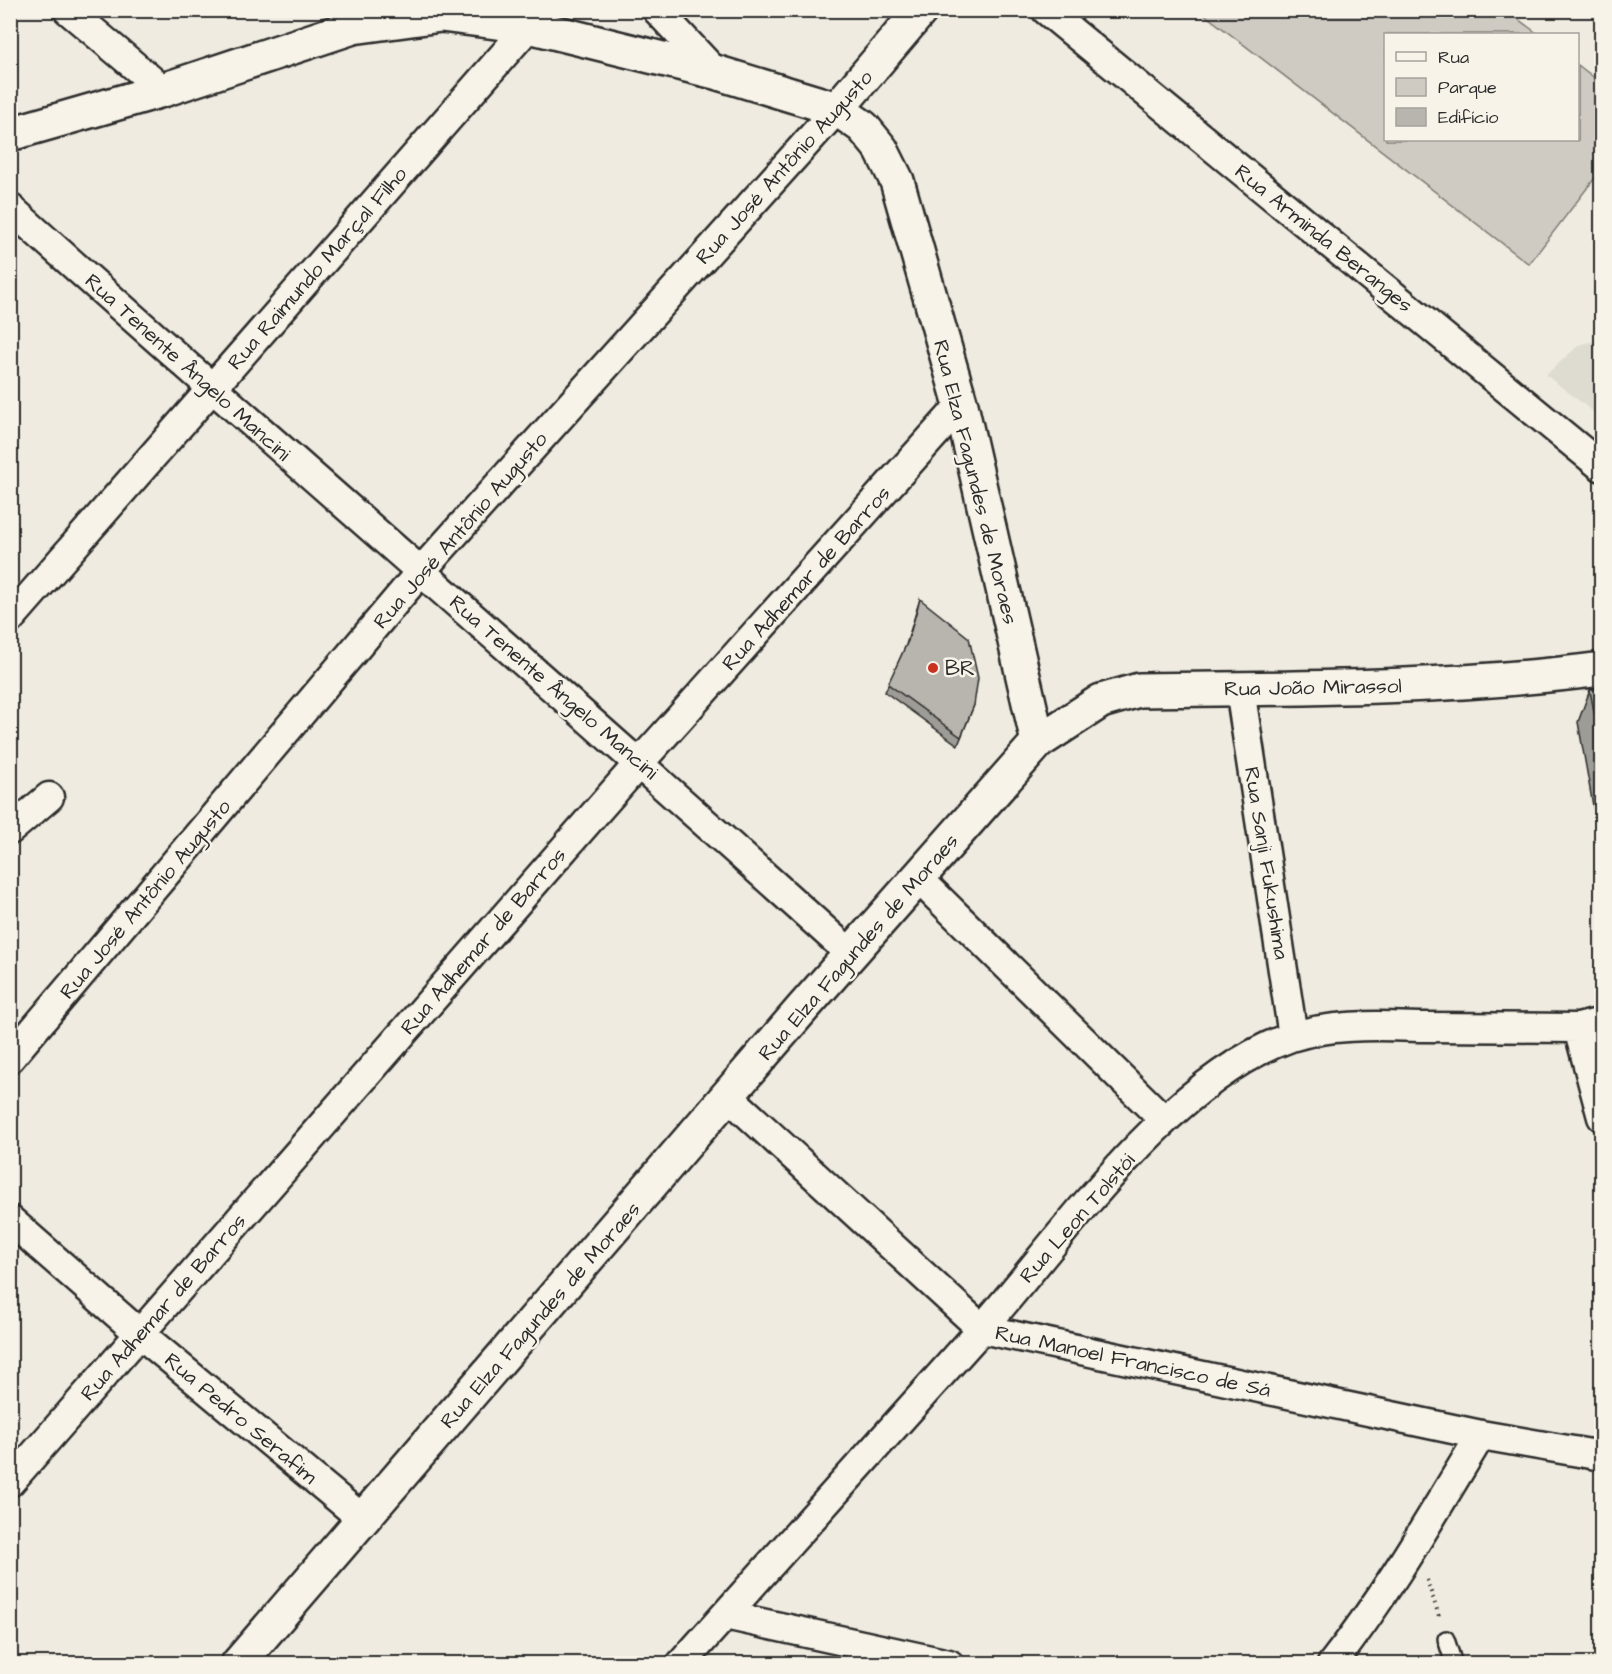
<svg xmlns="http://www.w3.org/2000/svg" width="1612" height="1674" font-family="'Architects Daughter',sans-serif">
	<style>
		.built { fill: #dedbd1 }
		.green { fill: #cfcbc2; stroke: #7d7b76; stroke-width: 1.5 }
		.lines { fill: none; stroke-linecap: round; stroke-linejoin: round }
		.service-casing { stroke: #2b2b2b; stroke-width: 20 }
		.minor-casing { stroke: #2b2b2b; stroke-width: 33 }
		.tertiary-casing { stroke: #2b2b2b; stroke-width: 38 }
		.path { stroke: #2b2b2b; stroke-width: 4; stroke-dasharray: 1.5 4.5; stroke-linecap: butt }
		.service { stroke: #f7f3e8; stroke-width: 15 }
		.minor { stroke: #f7f3e8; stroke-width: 28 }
		.tertiary { stroke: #f7f3e8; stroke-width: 33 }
		.wall { fill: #9e9c96; stroke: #2b2b2b; stroke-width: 1.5 }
		.building { fill: #b8b5ae; stroke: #2b2b2b; stroke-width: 1.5 }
		.poi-dot { fill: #c8321e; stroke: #f7f3e8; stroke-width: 2 }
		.labels { text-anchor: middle; stroke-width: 5; stroke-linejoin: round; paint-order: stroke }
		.street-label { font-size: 21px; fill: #2b2b2b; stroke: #f7f3e8 }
		.poi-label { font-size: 21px; fill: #2b2b2b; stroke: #f7f3e8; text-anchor: start }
	</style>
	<rect width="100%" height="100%" fill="#efebe0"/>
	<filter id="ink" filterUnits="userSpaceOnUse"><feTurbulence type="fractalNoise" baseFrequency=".0167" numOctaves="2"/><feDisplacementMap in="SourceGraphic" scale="12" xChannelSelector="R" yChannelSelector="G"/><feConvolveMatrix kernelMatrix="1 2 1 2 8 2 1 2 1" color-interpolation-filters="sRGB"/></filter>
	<g filter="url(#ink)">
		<path class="built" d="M1601 339H1602L1601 418 1546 375 1579 345Z"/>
		<path class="green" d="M1200 11H1507L1538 34H1386V140H1578V65L1601 83V170L1529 264Z"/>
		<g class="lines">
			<g class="service-casing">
				<path id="service" d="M1446 1639 1454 1664"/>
			</g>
			<g class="minor-casing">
				<path id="minor" d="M68 10 163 90
					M657 10 715 72
					M1046 10 1602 467
					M10 208C289 459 574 702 852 955
					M10 619 529 26
					M1240 689 1293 1036
					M10 830 49 797
					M919 879 1164 1120
					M1578 1028 1602 1117
					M10 1058 422 570 837 109
					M728 1096 982 1329 1481 1435 1602 1456
					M10 1220 139 1333 364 1520
					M10 1482 640 762 961 405
					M725 1615 949 1664
					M681 1664C780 1553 880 1443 979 1332 1064 1236 1168 1080 1291 1037 1334 1023 1381 1026 1425 1027 1476 1027 1527 1028 1578 1028L1602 1022
					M1332 1664C1388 1593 1434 1512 1481 1435"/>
			</g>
			<g class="tertiary-casing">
				<path id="tertiary" d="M837 109 921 10
					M10 134 163 90 353 27 441 15 529 26 715 72 837 109 863 127 881 149 897 181 961 405 1038 742
					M238 1664 802 1009 1038 742 1101 701 1139 690C1294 688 1448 689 1602 669"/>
			</g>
			<path class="path" d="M1427 1580 1440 1619"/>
			<use href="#service" class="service"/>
			<use href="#minor" class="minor"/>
			<use href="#tertiary" class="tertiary"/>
		</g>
		<path class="wall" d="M920 599 974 705 958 745 885 692 906 645Z
			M1602 687V845H1600L1578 722 1590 690Z"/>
		<path class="building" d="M920 599 969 638 978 678 974 705 961 737 888 684 908 641Z
			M1602 687V754L1590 690Z"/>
	</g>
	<circle class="poi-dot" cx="933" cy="668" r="6"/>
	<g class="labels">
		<g class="street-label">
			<text transform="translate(784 167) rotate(-48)" y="7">Rua José Antônio Augusto</text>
			<text transform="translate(1324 238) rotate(39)" y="7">Rua Arminda Beranges</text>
			<text transform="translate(317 268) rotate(-49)" y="7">Rua Raimundo Marçal Filho</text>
			<text transform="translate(188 367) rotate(42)" y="7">Rua Tenente Ângelo Mancini</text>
			<text transform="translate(976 482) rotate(76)" y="7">Rua Elza Fagundes de Moraes</text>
			<text transform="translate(460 530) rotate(-49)" y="7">Rua José Antônio Augusto</text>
			<text transform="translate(806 578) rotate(-48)" y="7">Rua Adhemar de Barros</text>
			<text transform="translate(554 687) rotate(41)" y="7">Rua Tenente Ângelo Mancini</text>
			<text transform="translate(1313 687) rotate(-1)" y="7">Rua João Mirassol</text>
			<text transform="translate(1267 863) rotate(81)" y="7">Rua Sanji Fukushima</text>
			<text transform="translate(145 899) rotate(-50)" y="7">Rua José Antônio Augusto</text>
			<text transform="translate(483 941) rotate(-49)" y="7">Rua Adhemar de Barros</text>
			<text transform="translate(858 947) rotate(-49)" y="7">Rua Elza Fagundes de Moraes</text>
			<text transform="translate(1077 1218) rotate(-49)" y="7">Rua Leon Tolstói</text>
			<text transform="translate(163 1307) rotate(-49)" y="7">Rua Adhemar de Barros</text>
			<text transform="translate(540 1315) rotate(-49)" y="7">Rua Elza Fagundes de Moraes</text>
			<text transform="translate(1133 1361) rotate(12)" y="7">Rua Manoel Francisco de Sá</text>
			<text transform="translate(241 1418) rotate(40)" y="7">Rua Pedro Serafim</text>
		</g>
		<g class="poi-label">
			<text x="945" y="675">BR</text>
		</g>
	</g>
	<rect width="1612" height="1674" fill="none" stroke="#f7f3e8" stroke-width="36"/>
	<rect x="18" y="18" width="1576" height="1638" fill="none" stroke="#2b2b2b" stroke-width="2" filter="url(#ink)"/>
	<rect x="1384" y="33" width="195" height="108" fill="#f7f3e8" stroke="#a5a39c" stroke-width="1.5"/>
	<rect x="1396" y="52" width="30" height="9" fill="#f7f3e8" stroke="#a5a39c" stroke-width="1.5"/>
	<text x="1438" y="63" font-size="18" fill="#2b2b2b">Rua</text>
	<rect x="1396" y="78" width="30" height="18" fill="#cfcbc2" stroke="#a5a39c" stroke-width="1.5"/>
	<text x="1438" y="93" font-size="18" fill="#2b2b2b">Parque</text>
	<rect x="1396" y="108" width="30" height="18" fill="#b8b5ae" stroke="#a5a39c" stroke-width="1.5"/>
	<text x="1438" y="123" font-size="18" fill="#2b2b2b">Edifício</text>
</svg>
